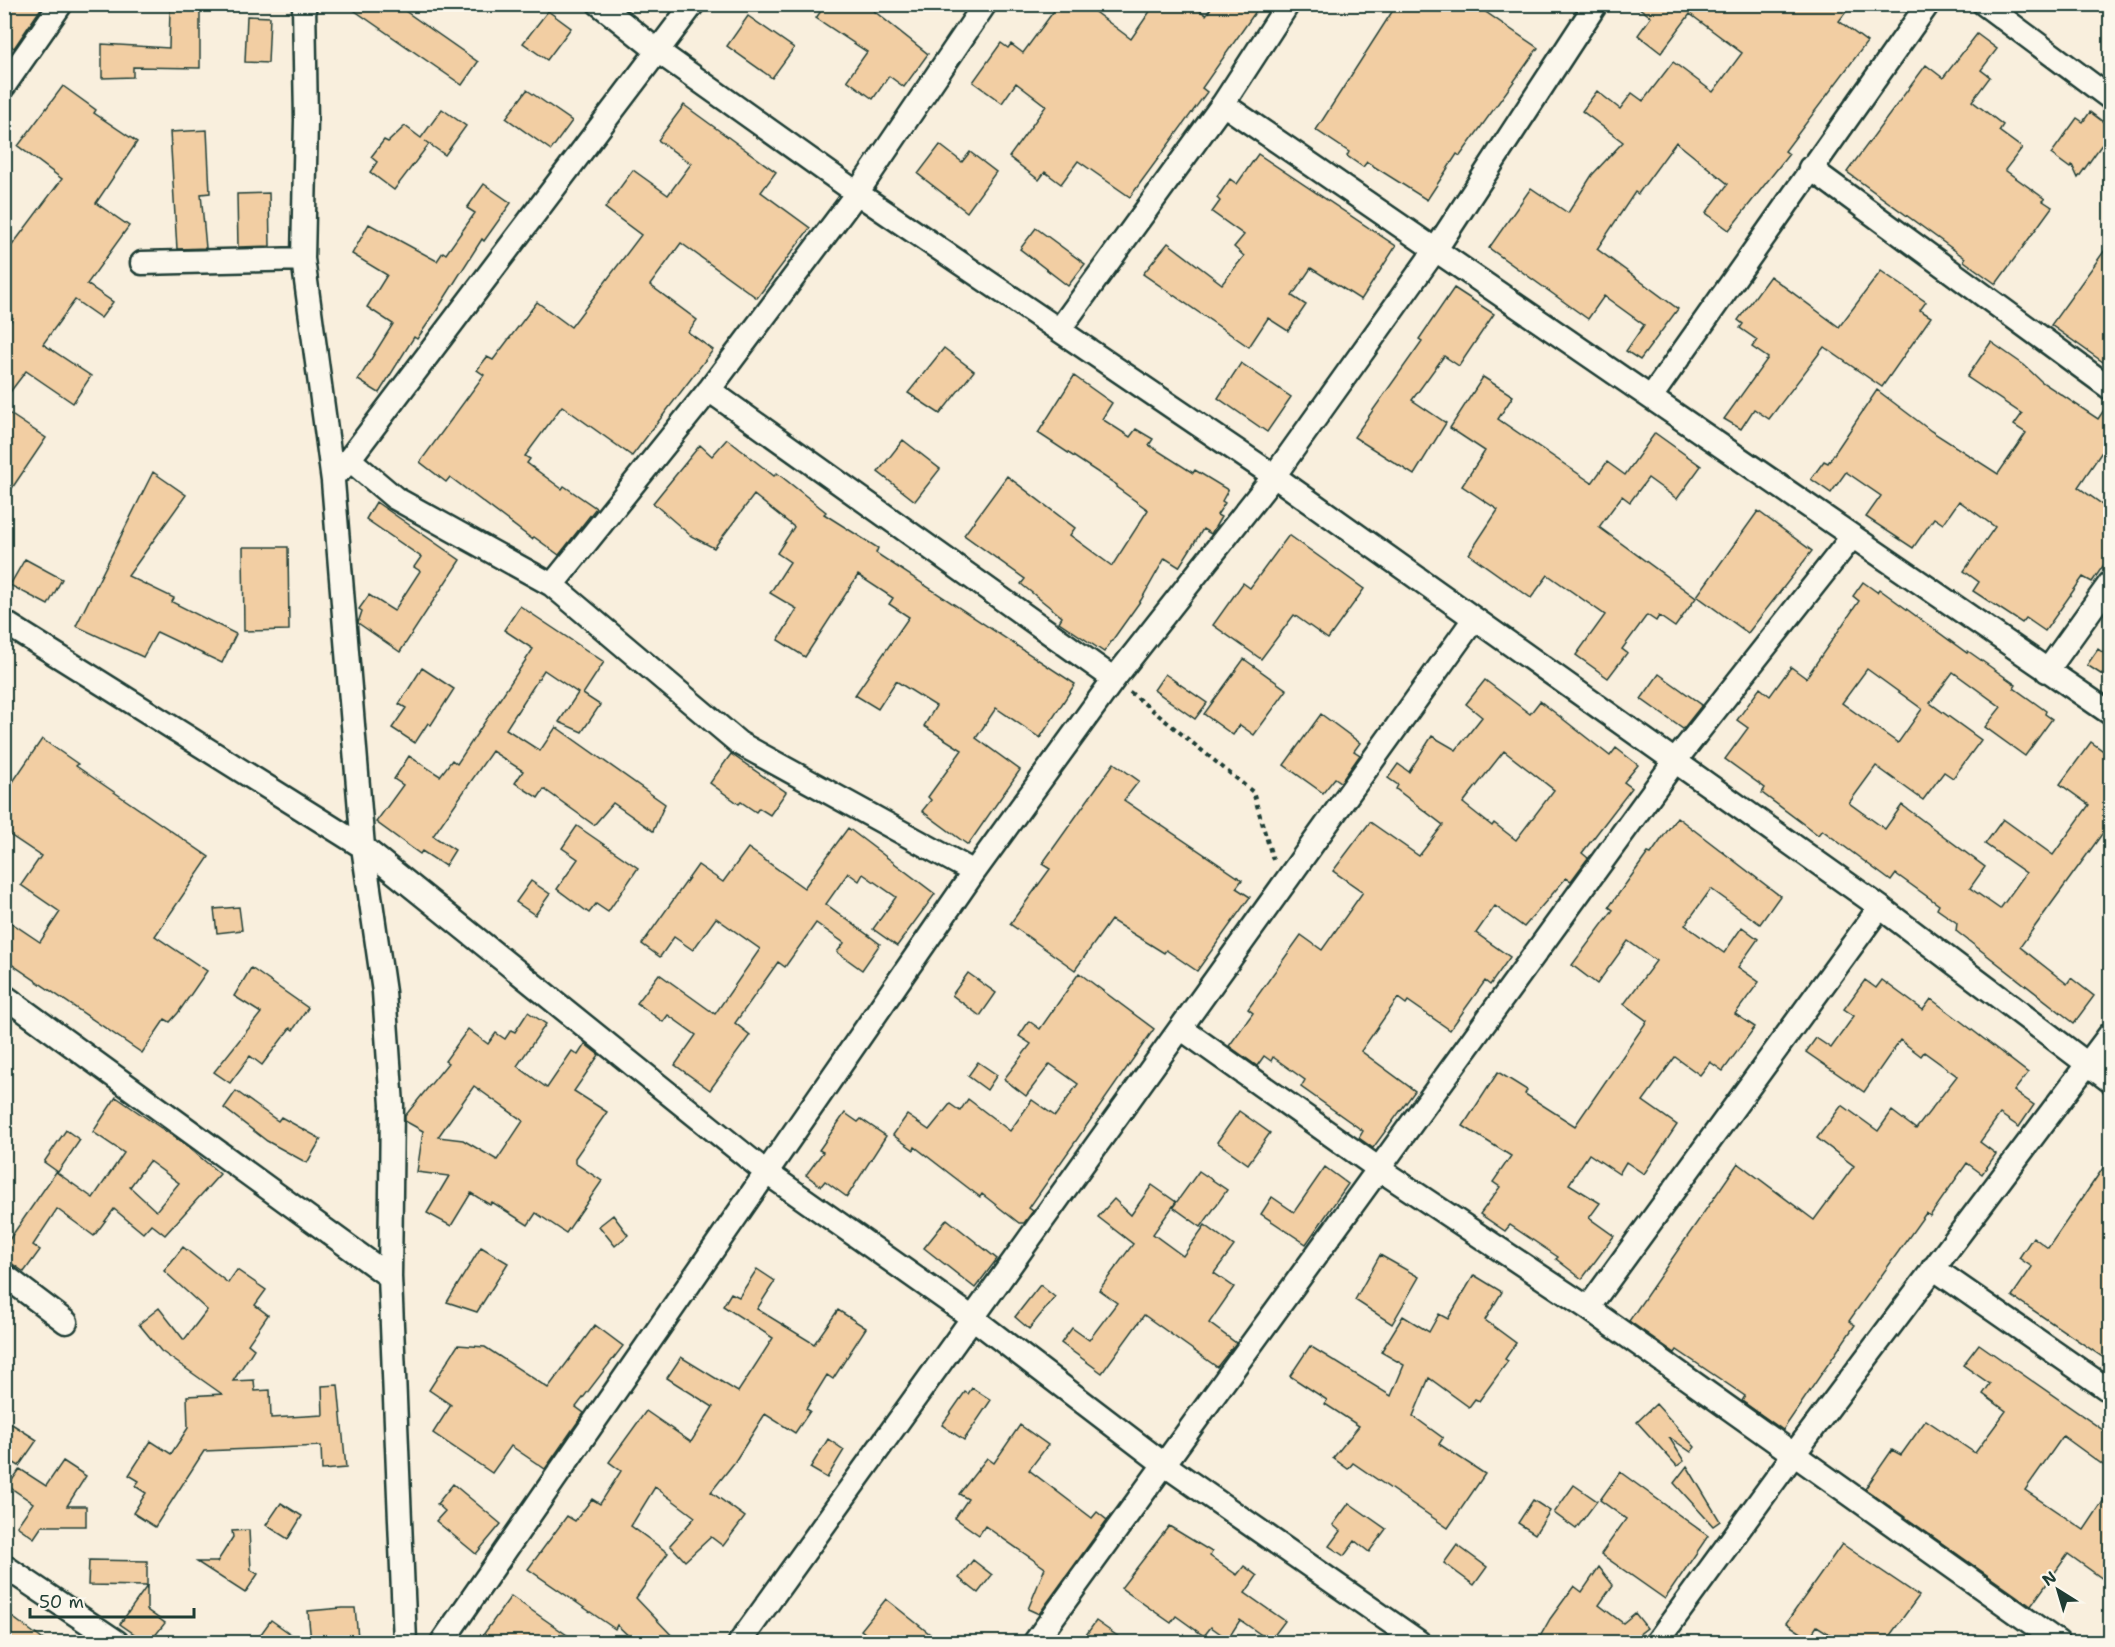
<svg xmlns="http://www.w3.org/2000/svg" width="2115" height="1647" font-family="'Shantell Sans',sans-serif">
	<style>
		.building { fill: #f2cea3; stroke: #1f3d34; stroke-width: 1.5; fill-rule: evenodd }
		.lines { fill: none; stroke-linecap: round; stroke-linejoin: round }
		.street-casing { stroke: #1f3d34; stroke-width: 27 }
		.path { stroke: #1f3d34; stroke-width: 4; stroke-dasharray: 4.5 4.5; stroke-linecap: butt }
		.street { stroke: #fbf7ec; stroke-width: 22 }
	</style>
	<rect width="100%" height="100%" fill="#f9efdd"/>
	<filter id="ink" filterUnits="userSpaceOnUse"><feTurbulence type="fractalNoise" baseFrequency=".0167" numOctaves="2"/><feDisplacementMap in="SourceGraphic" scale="12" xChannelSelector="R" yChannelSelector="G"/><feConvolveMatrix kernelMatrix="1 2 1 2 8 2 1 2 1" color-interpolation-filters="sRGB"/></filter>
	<g filter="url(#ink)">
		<path class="building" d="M12 4H44L14 48 4 41V15Z
			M345 4H395L478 62 462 85Z
			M826 4H865L928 54 904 87 889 76 873 99 847 80 867 52 816 18Z
			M1059 4H1084L1131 39 1155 4H1191L1206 15 1214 4H1261L1202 88 1207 92 1130 197 1078 161 1061 184 1045 172 1039 180 1009 157 1046 106 1016 83 1002 103 973 82 1001 43 1008 48 1011 44 1023 53Z
			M1397 4H1474L1538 48 1460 156 1457 154 1427 200 1367 162 1363 167 1347 156 1349 152 1316 130Z
			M1634 4H1852L1839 21 1867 42 1785 151 1789 154 1729 230 1706 213 1728 184 1676 142 1638 194 1635 192 1597 249 1678 309 1640 360 1626 351 1644 325 1604 296 1588 319 1489 248 1531 188 1568 213 1592 175 1623 142 1582 111 1597 91 1620 109 1632 93 1643 101 1673 62 1713 92 1742 53 1690 14 1661 53 1638 35 1651 17Z
			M170 9H200V68L133 67V77L102 78V44L169 48Z
			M548 11 571 28 547 60 523 43Z
			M247 16 270 17 268 63 245 62Z
			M748 16 794 48 772 78 727 46Z
			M1977 34 1997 49 1981 70 1990 77 1972 101 2003 125 1999 131 2022 148 2005 170 2045 199 2043 201 2052 207 1996 284 1964 261 1965 258 1847 172 1926 65 1943 78Z
			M63 86 96 110 94 113 137 142 96 203 129 226 87 284 113 302 101 318 75 300 43 344 91 376 73 403 26 371 4 400V330L13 318 4 312V256L62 179 18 146Z
			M527 90 572 121 551 150 506 118Z
			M684 105 776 172 761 192 810 228 757 298 681 243 650 285 697 320 688 332 713 350 632 456 562 406 525 456 530 459 527 463 562 489 564 486 596 508 559 555 534 537 532 539 450 477 446 482 420 462 484 375 477 370 487 357 493 360 537 302 571 327 641 235 605 208 633 170 668 195 691 164 658 140Z
			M442 109 466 126 445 155 425 141 429 144 394 190 370 172 377 162 371 157 384 140 388 142 405 126 421 138Z
			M2090 112 2110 127V133L2078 178 2072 165 2070 168 2051 154 2077 118 2083 122Z
			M207 130 210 193 201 194 206 248 177 249 170 132Z
			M940 145 962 162 970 152 996 172 967 212 918 174Z
			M1258 154 1396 246 1361 300 1311 268 1292 296 1306 305 1288 331 1268 318 1249 347 1143 274 1168 243 1222 284 1244 256 1234 247 1244 235 1212 212 1220 201 1217 198 1230 179 1237 184Z
			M484 184 511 203 484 241 482 239 437 310 417 339 414 337 379 393 358 380 393 324 367 307 387 275 352 254 369 224 437 261 443 252 446 254 475 213 467 208Z
			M269 193 270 246 238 247 237 194Z
			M1036 228 1085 264 1068 286 1020 249Z
			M2110 243V351L2103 362 2051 325Z
			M1881 271 1926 302 1920 310 1931 317 1882 387 1824 347 1769 419 1754 409 1741 429 1724 419 1768 358 1752 347 1757 340 1740 328 1743 324 1738 320 1770 276 1839 327Z
			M1454 288 1494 314 1459 366 1444 356 1412 400 1446 423 1414 475 1354 437 1422 341 1419 339Z
			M1991 342 2024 365 2042 382 2098 419 2110 401V440L2078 487 2110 510V556L2092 582 2083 577 2045 631 2026 618 2022 623 1973 591 1979 582 1964 571 1995 527 1959 501 1943 524 1934 518 1913 548 1866 517 1881 496 1846 472 1831 493 1811 479 1824 461 1828 463 1877 390 1931 431 1998 474 2026 433 2014 425 2022 414 1967 377Z
			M944 348 974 371 940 414 908 393Z
			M1241 363 1291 397 1267 432 1218 398Z
			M1074 376 1112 403 1102 419 1130 437 1136 429 1153 439 1149 445 1193 473 1195 470 1228 490 1222 501 1225 503 1217 515 1221 517 1211 534 1203 529 1179 567 1165 558 1141 600 1104 652 1059 622 1062 617 1021 584 1025 579 964 535 1007 476 1075 528 1070 535 1112 566 1148 510 1116 487 1117 485 1038 433Z
			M1483 377 1513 396 1498 419 1592 483 1607 462 1625 475 1655 433 1701 466 1677 499 1648 478 1630 502 1622 496 1599 527 1696 598 1675 627 1659 616 1656 621 1647 615 1622 649 1627 653 1608 678 1576 655 1605 615 1548 575 1531 598 1469 554 1498 510 1462 486 1485 451 1450 428Z
			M4 410 46 438 4 500Z
			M727 439 774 476 777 473 826 512 824 514 878 548 876 553 1075 684 1040 738 996 708 976 738 1020 770 968 845 922 811 931 800 928 797 962 750 924 726 936 706 896 681 878 709 855 695 909 617 889 604 893 598 858 575 805 657 778 640 797 609 770 593 790 562 777 553 794 527 754 495 714 548 691 536 653 503 700 445 712 456Z
			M903 440 940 469 915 501 878 472Z
			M153 472 186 495 128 576 174 598 172 602 236 634 222 663 157 632 143 657 76 626Z
			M376 502 460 560 400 652 358 623 362 611 359 609 369 595 394 611 420 571 414 567 421 557 366 519Z
			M1758 511 1812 551 1748 633 1697 596Z
			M1289 535 1364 589 1328 639 1294 615 1261 659 1213 625 1243 583 1250 588Z
			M243 547H288L289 630 244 631Z
			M25 559 62 579 48 605 10 585Z
			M1863 582 1877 592 1879 589 1967 653 1968 651 2016 685 2014 688 2046 711 2045 714 2052 719 2025 756 1985 727 2001 707 1953 672 1930 703 1981 740 1953 778 1944 772 1923 800 1876 766 1849 803 1885 829 1902 805 1985 867 1970 888 2000 909 2026 873 1985 844 2003 819 2053 855 2089 805 2060 784 2091 742 2110 756V823L2020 947 2067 984 2071 978 2094 996 2074 1023 1956 931 1957 923 1937 909 1939 905 1896 874 1891 881 1822 830 1818 835 1762 793 1765 788 1725 759 1748 728 1737 720 1760 688 1770 696 1791 667 1806 678 1859 601 1853 596ZM1867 669 1922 709 1898 743 1842 703Z
			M520 606 604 662 583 694 600 705 582 732 559 722 578 693 544 670 506 729 540 751 556 727 665 804 653 831 613 803 594 825 544 789 538 798 515 783 523 771 492 751 433 836 455 850 445 866 422 851 420 854 376 822 403 785 394 779 409 756 440 776 452 760 457 764 533 649 504 630Z
			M2098 649 2110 658V680L2087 665Z
			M1244 659 1287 690 1254 735 1240 725 1233 735 1204 714Z
			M422 668 454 689 431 725 428 723 415 743 392 728 406 708 399 704Z
			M1165 674 1207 703 1195 719 1154 690Z
			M1659 674 1702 705 1683 729 1641 699Z
			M1485 680 1530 714 1540 701 1610 756 1616 748 1638 765 1624 782 1632 788 1582 853 1588 858 1571 881 1566 878 1524 927 1495 906 1476 933 1510 957 1490 985 1485 981 1450 1030 1408 1001 1406 1004 1398 998 1361 1051 1415 1091 1373 1148 1359 1138 1363 1131 1301 1087 1305 1080 1273 1057 1271 1061 1264 1056 1257 1066 1229 1046 1253 1013 1248 1009 1301 935 1322 950 1363 892 1333 871 1370 822 1419 856 1443 825 1396 789 1398 785 1388 778 1398 764 1409 772 1432 736 1456 750 1482 717 1466 704ZM1504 751 1554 790 1516 840 1494 823 1492 826 1463 803Z
			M1321 714 1360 743 1354 751 1360 755 1341 782 1335 778 1323 793 1284 765Z
			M42 739 78 764 76 766 209 857 155 936 207 971 178 1013 170 1022 165 1019 142 1053 4 959V918L40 942 60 912 21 885 41 856 4 831V795Z
			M731 754 786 792 770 815 759 808 756 812 741 802 739 804 710 783Z
			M1114 763 1139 781 1124 800 1242 880 1236 888 1250 897 1197 971 1166 950 1164 953 1111 920 1075 970 1010 924 1050 869 1042 864Z
			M1677 817 1780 896 1760 924 1711 889 1685 925 1724 953 1742 927 1758 939 1738 967 1759 982 1735 1014 1755 1027 1723 1071 1710 1062 1700 1075 1675 1057 1643 1101 1677 1125 1644 1174 1626 1162 1619 1174 1589 1154 1569 1184 1600 1203 1589 1218 1614 1236 1582 1279 1556 1259 1558 1257 1510 1225 1505 1231 1480 1214 1500 1187 1493 1182 1511 1156 1463 1126 1498 1072 1527 1090 1525 1094 1575 1126 1647 1021 1624 1004 1656 961 1628 941 1597 984 1572 965 1613 910 1609 907 1648 853 1651 854Z
			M577 826 638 868 608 912 596 904 589 913 557 889 578 859 562 848Z
			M848 828 935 894 897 946 873 929 896 897 863 874 859 881 848 873 826 904 880 944 862 970 837 952 844 943 816 923 785 967 778 962 735 1023 750 1035 710 1090 675 1065 696 1035 668 1015 663 1022 637 1003 659 974 715 1014 760 949 716 918 693 950 674 937 660 957 642 944 698 865 723 882 748 848 804 888Z
			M531 881 550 894 535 915 516 902Z
			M239 907 242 930 217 933 214 909Z
			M251 968 308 1008 293 1030 290 1028 262 1065 250 1056 230 1083 214 1072 261 1013 234 996Z
			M968 973 996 993 980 1016 952 995Z
			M1079 973 1154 1029 1029 1208 1033 1211 1024 1223H1019L982 1194 980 1197 915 1147 914 1150 893 1135 907 1115 929 1130 950 1104 960 1111 968 1099 1010 1131 1032 1100 1055 1116 1078 1084 1050 1064 1026 1096 1004 1079 1031 1044 1019 1036 1029 1021 1040 1029Z
			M1865 980 1876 988 1882 980 1923 1010 1931 999 1954 1016 2028 1073 2014 1091 2034 1105 2019 1127 2000 1114 1980 1142 1996 1154 1982 1174 1967 1163 1930 1216 1926 1213 1849 1321 1855 1325 1783 1430 1742 1401 1745 1396 1677 1350 1675 1353 1629 1321 1738 1163 1814 1220 1854 1166 1817 1138 1842 1105 1878 1131 1892 1111 1916 1129 1957 1076 1924 1052 1921 1056 1900 1040 1864 1092 1806 1052 1816 1038 1831 1048 1854 1016 1844 1009Z
			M528 1012 546 1024 517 1066 547 1088 572 1051 578 1055 585 1044 599 1055 574 1091 607 1112 575 1158V1163L602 1181 566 1233 536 1213 528 1225 492 1202 490 1205 471 1193 451 1226 427 1213 449 1176 417 1172 423 1131 405 1121V1116L448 1063 445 1061 468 1029 488 1044 496 1033 505 1039 511 1030 515 1032ZM474 1086 523 1121 497 1160 463 1140 438 1137Z
			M978 1062 997 1075 987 1090 968 1076Z
			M236 1091 278 1121 281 1117 321 1139 307 1163 267 1141 224 1108Z
			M116 1097 187 1146 220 1174 165 1235 151 1224 143 1233 114 1209 94 1236 57 1209 33 1245 40 1250 24 1272 4 1258V1247L56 1172 93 1198 124 1153 93 1132ZM149 1161 179 1183 156 1211 130 1187Z
			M1239 1111 1270 1133 1248 1164 1217 1142Z
			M845 1113 858 1122 861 1119 886 1136 847 1197 825 1181 821 1186 806 1175 823 1152 819 1150Z
			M66 1130 80 1140 58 1172 44 1162Z
			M2110 1158V1362L2012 1296 2032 1267 2019 1258 2033 1237 2048 1248Z
			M1325 1167 1348 1184 1306 1244 1261 1214 1272 1197 1294 1212Z
			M1199 1171 1227 1190 1201 1227 1173 1207Z
			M1152 1185 1176 1202 1153 1234 1183 1256 1205 1225 1234 1246 1214 1273 1234 1287 1209 1323 1236 1343 1217 1367 1144 1315 1102 1373 1061 1343 1072 1328 1089 1340 1117 1303 1099 1290 1133 1244 1098 1217 1114 1199 1131 1215Z
			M613 1215 628 1235 615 1246 599 1226Z
			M947 1219 997 1259 975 1288 924 1248Z
			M183 1247 228 1283 237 1270 266 1290 255 1305 268 1315 248 1344 254 1349 233 1381 254 1380 255 1391 270 1390 271 1418 323 1415 322 1386 338 1385 346 1468 322 1470 321 1446 204 1451 155 1527 133 1513 146 1493 135 1486 139 1481 129 1475 151 1441 171 1454 188 1428 187 1396 222 1394 161 1351 139 1324 159 1308 184 1340 207 1310 164 1271Z
			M481 1247 508 1263 477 1312 447 1302Z
			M1380 1255 1419 1277 1392 1324 1355 1300Z
			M757 1269 775 1281 757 1309 814 1344 838 1310 866 1328 833 1379 827 1375 806 1409 810 1411 795 1433 765 1414 734 1463 711 1492 745 1517 723 1546 711 1537 685 1561 670 1545 695 1517 655 1487 631 1526 668 1553 636 1598 678 1642H635L617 1625 615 1629 528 1569 567 1516 575 1521 592 1499 600 1504 621 1471 609 1462 646 1411 691 1442 713 1407 667 1378 681 1357 738 1392 773 1338 723 1306 731 1293 739 1297Z
			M1474 1275 1502 1292 1485 1320 1516 1343 1505 1359 1508 1361 1479 1401 1475 1399 1469 1407 1429 1378 1413 1416 1443 1438 1439 1444 1485 1474 1448 1528 1353 1463 1348 1469 1333 1458 1359 1426 1325 1404 1327 1400 1290 1376 1310 1346 1391 1396 1404 1365 1381 1352 1403 1316 1429 1332 1439 1314 1448 1319Z
			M1040 1285 1055 1297 1029 1329 1015 1317Z
			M595 1325 623 1346 576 1407 584 1413 545 1469 511 1446 492 1473 433 1433 451 1405 429 1390 458 1345 485 1347 548 1388Z
			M1979 1344 2110 1435V1470L2063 1436 2025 1490 2084 1530 2110 1491V1584L2068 1554 2031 1606 1865 1489 1892 1450 1901 1455 1926 1420 1975 1453 2006 1411 1983 1394 1990 1384 1963 1365Z
			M972 1388 991 1400 964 1440 942 1425 965 1392 968 1394Z
			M1656 1404 1695 1447 1691 1452 1669 1437 1684 1461 1677 1466 1637 1422Z
			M4 1419 37 1440 19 1466 4 1457Z
			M1020 1425 1048 1445 1029 1470 1092 1518 1097 1512 1107 1520 1039 1614 1028 1609 1045 1568 985 1526 979 1535 955 1518 968 1499 959 1494 987 1458 994 1463Z
			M828 1439 844 1450 827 1478 810 1468Z
			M63 1461 86 1476 67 1506H86V1526H42L34 1538 17 1526 33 1503 8 1486 20 1469 46 1486Z
			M1687 1466 1720 1521 1713 1526 1674 1483Z
			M1620 1472 1708 1536 1665 1599 1601 1554 1626 1519 1600 1500Z
			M453 1484 501 1524 476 1554 436 1521 445 1511 437 1504Z
			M1574 1485 1597 1501 1576 1529 1554 1513Z
			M1533 1500 1550 1511 1535 1534 1518 1523Z
			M281 1503 302 1516 288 1539 266 1525Z
			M1349 1503 1386 1529 1369 1552 1355 1541 1344 1556 1329 1546 1340 1531 1333 1525Z
			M1169 1526 1212 1552 1210 1556 1237 1575 1244 1566 1257 1576 1245 1593 1285 1621 1270 1641 1240 1620 1228 1639 1211 1627 1204 1636 1176 1616 1171 1623 1121 1588Z
			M249 1530 251 1570 258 1574 245 1593 197 1562H217L233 1537 232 1531Z
			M1842 1544 1919 1596 1885 1642H1842L1817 1626 1809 1638 1786 1623Z
			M1457 1545 1487 1567 1474 1585 1444 1563Z
			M89 1560 147 1561V1610L165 1623 150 1642H146L120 1624 147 1586 88 1585Z
			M973 1560 992 1575 978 1593 959 1578Z
			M1599 1567 1613 1585 1599 1605 1623 1623 1635 1613 1647 1628 1629 1642H1537L1550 1619 1574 1586 1582 1592Z
			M511 1596 577 1642H478Z
			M886 1599 940 1642H877L861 1630Z
			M342 1608H355L358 1637 311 1642 308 1611Z
			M4 1611 46 1642H4Z
			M271 1620 302 1642H255Z
			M1096 1621 1126 1642H1081Z"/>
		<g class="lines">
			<g class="street-casing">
				<path id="street" d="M304 4 306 120 303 259 333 481 363 847 384 992 392 1105 390 1277 405 1642
					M599 4 659 52 857 193 1274 476 1880 907 2110 1081
					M1984 4 2110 98
					M4 86 61 4
					M1223 104 2110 713
					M1810 168 2110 388
					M142 263 303 259
					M1059 330 1223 104 1288 4
					M709 390 1114 679
					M1651 397 1928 4
					M349 459 395 498 552 585 739 743 974 872
					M341 470 693 4
					M552 585 709 390 857 193 985 4
					M4 622 363 847 767 1173 974 1319 1165 1465 1419 1642
					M2047 671 2110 583
					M4 996 390 1277
					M1182 1029 1379 1169 1588 1308 2058 1642
					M1933 1268 2110 1391
					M4 1275 66 1322
					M1588 1308 1880 907
					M4 1566 117 1642
					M442 1642 974 872 1114 679 1274 476 1436 249 1596 4
					M740 1642 1474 619
					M1035 1642 1675 761 1852 537
					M1657 1642 1794 1454 2110 1034"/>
			</g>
			<path class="path" d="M1130 692 1253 792 1273 860"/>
			<use href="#street" class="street"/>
		</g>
	</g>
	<rect width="2115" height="1647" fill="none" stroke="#fbf7ec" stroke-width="24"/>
	<rect x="12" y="12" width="2091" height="1623" fill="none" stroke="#1f3d34" stroke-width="2" filter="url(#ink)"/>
	<g transform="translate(2058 1590) rotate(323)" stroke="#fbf7ec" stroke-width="4.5" paint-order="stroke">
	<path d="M0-4.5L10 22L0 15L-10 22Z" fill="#1f3d34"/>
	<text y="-9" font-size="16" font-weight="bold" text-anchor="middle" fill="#1f3d34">N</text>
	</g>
	<path d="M30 1608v9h164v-9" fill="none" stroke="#1f3d34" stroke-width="3"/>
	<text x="39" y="1608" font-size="18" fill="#1f3d34" stroke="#fbf7ec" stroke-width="4.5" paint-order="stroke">50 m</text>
</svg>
